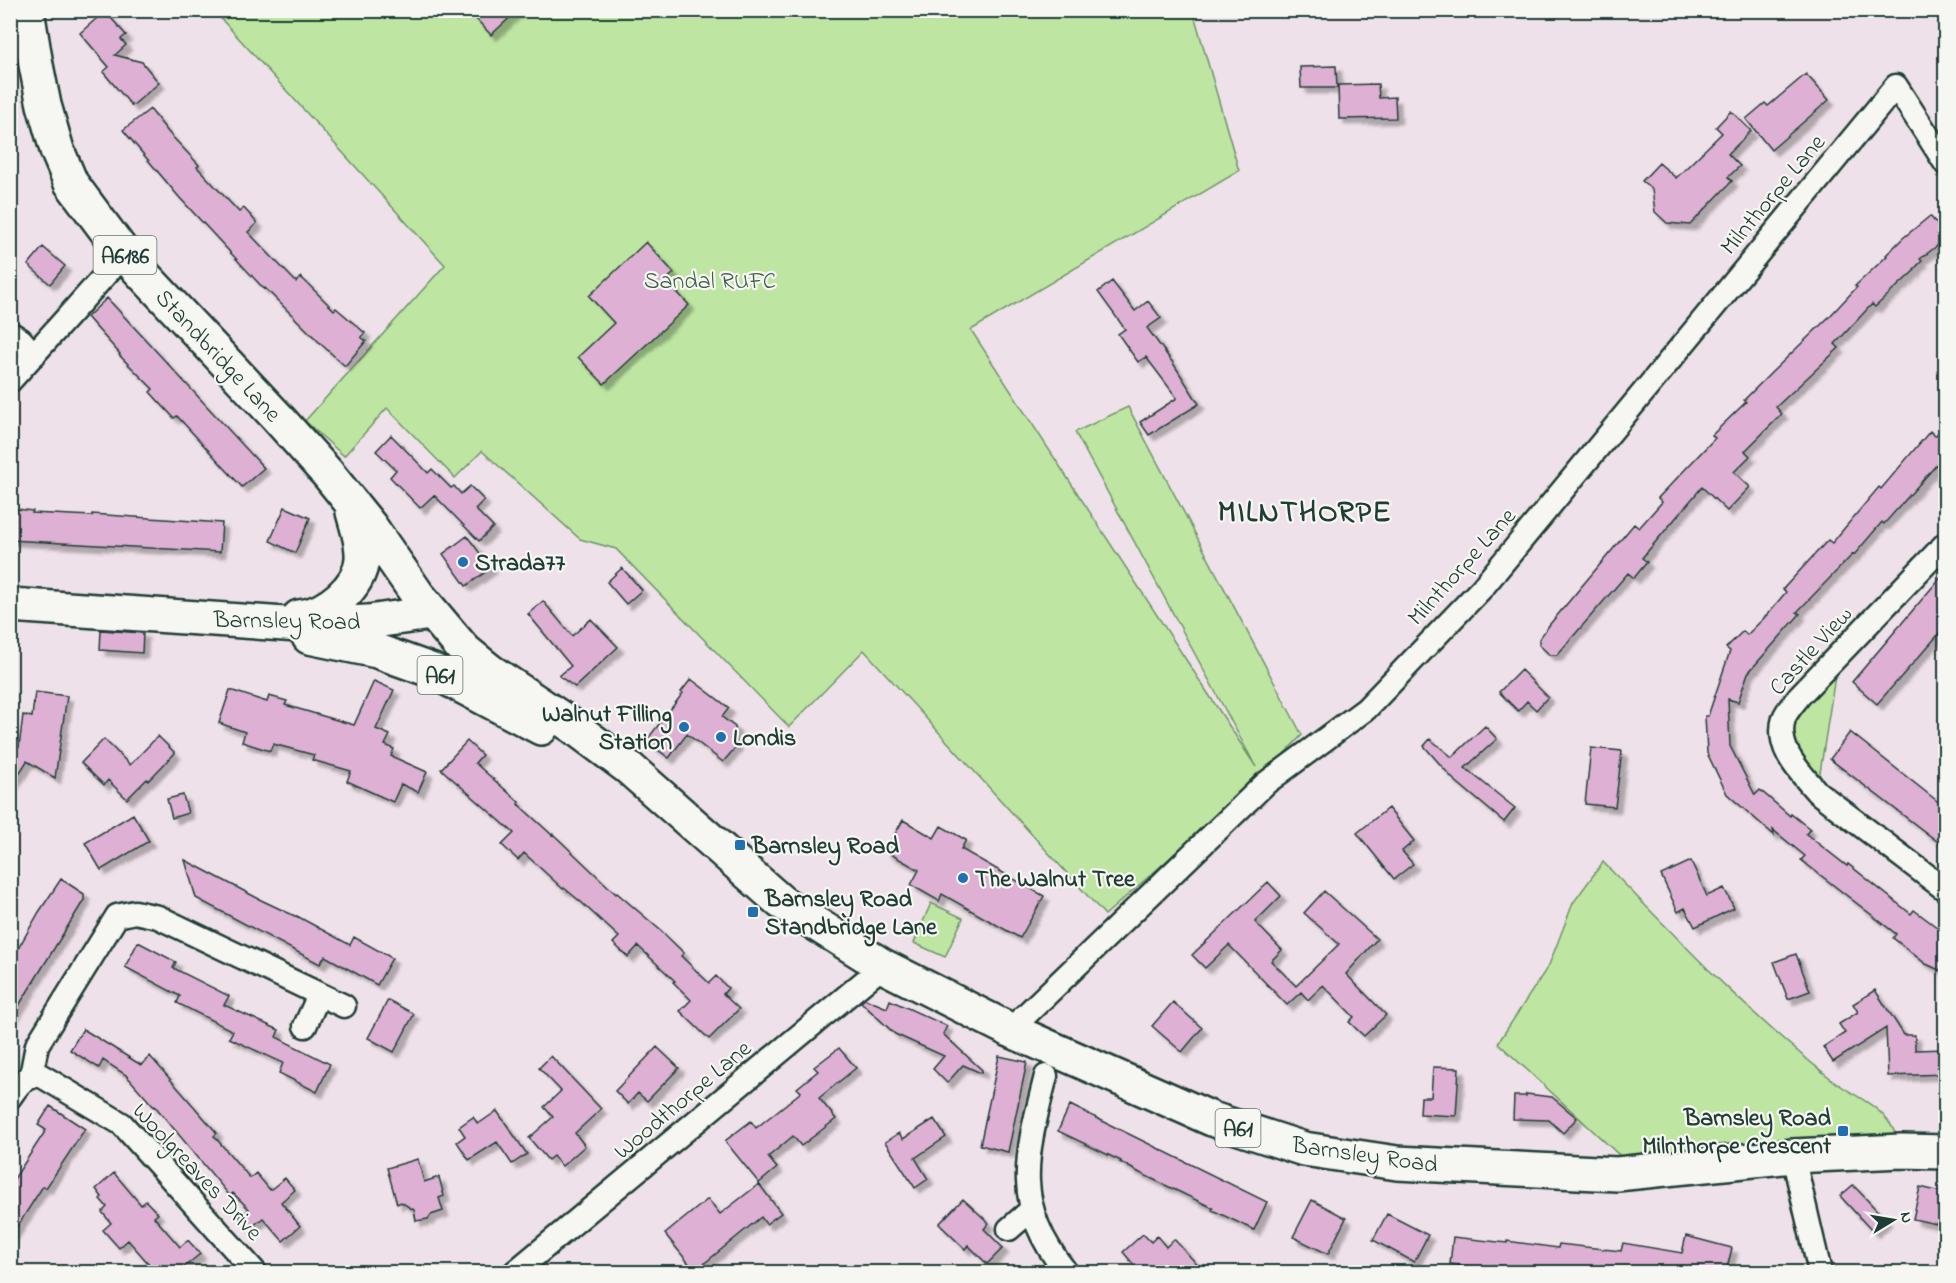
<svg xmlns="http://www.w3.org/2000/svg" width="1956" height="1283" font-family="'Indie Flower',sans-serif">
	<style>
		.green { fill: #bee6a2; stroke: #6e926b; stroke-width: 1.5 }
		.building { fill: #deb0d3; stroke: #1f3d34; stroke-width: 1.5; filter: url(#shadow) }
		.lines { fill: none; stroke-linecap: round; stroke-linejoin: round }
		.minor-casing { stroke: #1f3d34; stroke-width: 27 }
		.primary-casing { stroke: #1f3d34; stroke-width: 38 }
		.minor { stroke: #f6f6f2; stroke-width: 22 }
		.primary { stroke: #f6f6f2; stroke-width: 33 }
		.poi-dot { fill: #1f6fb2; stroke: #f6f6f2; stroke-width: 2 }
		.labels { text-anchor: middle; stroke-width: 4.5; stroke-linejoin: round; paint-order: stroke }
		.shield { fill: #f6f6f2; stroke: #60746d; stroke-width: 1.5 }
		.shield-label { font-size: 22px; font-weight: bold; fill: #1f3d34 }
		.street-label { font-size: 24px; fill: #1f3d34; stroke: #f6f6f2 }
		.park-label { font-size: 24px; fill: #3f5f4a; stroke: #f6f6f2 }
		.poi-label { font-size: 24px; font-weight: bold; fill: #1f3d34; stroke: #f6f6f2; text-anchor: start }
		.district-label { font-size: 30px; font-weight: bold; letter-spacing: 1.5px; fill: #1f3d34; stroke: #f6f6f2 }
	</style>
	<defs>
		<filter id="shadow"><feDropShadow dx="5.5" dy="5.5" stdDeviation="1.5" flood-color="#0004"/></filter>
	</defs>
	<rect width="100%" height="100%" fill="#efe1e9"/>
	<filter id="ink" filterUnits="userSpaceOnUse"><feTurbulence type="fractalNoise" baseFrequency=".0167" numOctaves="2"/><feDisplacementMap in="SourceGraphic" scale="12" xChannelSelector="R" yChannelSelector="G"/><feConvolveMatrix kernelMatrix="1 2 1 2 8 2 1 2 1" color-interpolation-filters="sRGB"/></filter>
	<g filter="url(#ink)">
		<path class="green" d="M214 11H1193L1239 171 971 330 1256 767 1075 432 1128 407 1302 735 1262 777 1105 915 864 650 789 727 616 549 580 539 482 451 455 478 387 408 344 456 305 421 445 265Z
			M1838 657 1817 792 1802 775 1785 716Z
			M1603 862C1677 938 1750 1016 1834 1081 1856 1098 1884 1106 1895 1133L1620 1159 1619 1155 1498 1043 1549 965 1573 903Z
			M931 903 963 918 945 957 914 943Z"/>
		<path class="building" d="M468 10H518L491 35Z
			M105 11 126 35 121 39 126 45 115 55 142 62 159 83 132 106 103 72 109 67 80 33Z
			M1336 66 1337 88H1301L1300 67Z
			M1806 74 1829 100 1771 150 1746 119 1765 103 1768 106Z
			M1378 84 1379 98 1395 97 1396 118 1339 119 1338 85Z
			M150 109 168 132 199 165 197 167 239 212 244 208 257 223 248 232 270 255 296 282 301 277 334 310 336 308 365 333 361 337 366 341 345 366 323 346 265 288 264 289 179 197 123 130Z
			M1731 111 1751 131 1728 154 1740 166 1728 177 1732 181 1690 225 1667 223 1655 212 1652 189 1642 181 1659 163 1676 178 1722 133 1716 127Z
			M1930 216 1946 235V239L1920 259 1922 261 1914 269 1915 270 1875 307 1872 304 1835 344 1839 348 1776 407 1782 414 1745 451 1750 456 1734 472 1750 487 1727 511 1702 487 1642 558 1647 562 1634 578 1628 573 1557 655H1550L1539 645V639L1550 624 1634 524 1639 528 1662 502 1658 498 1715 438 1712 435 1746 402 1744 400 1773 371 1830 316 1857 287 1855 286 1887 256 1886 255 1903 238Z
			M646 242 674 273 666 280 689 305 604 384 578 357 614 323 589 296Z
			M43 247 65 266 50 284 28 265Z
			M1112 281 1135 311 1148 301 1161 318 1147 328 1173 363 1199 404 1149 435 1140 422 1177 398 1146 357 1138 362 1118 334 1125 329 1098 292Z
			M107 298 264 468 242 487 177 416 174 418 150 392 153 389 119 355 120 354 87 317Z
			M1946 424V454L1884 524 1882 522 1854 555 1853 554 1797 612 1800 614 1748 673 1738 702 1728 699 1730 746 1755 795 1760 790 1790 816 1791 814 1810 829 1806 834 1847 866 1848 864 1911 914 1914 910 1946 934V973L1926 964 1893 938 1896 934 1801 860 1805 856 1773 830 1774 835 1727 794 1707 753 1705 716H1708L1730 651 1726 648 1743 631 1747 635 1765 617 1786 592 1783 589 1828 540 1832 543 1879 487 1881 489 1930 431 1935 436Z
			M391 435 428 473 432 469 451 488 454 486 461 494 470 486 484 500 475 509 493 527 479 541 434 495 420 508 390 477 396 470 376 451Z
			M285 507 310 518 295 553 270 541Z
			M10 508 33 511 32 513 92 516V514L222 523 220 552 10 540Z
			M467 536 491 568 466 586 443 554Z
			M622 568 642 590 626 604 607 582Z
			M1946 571V626L1877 704 1852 682Z
			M543 601 572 636 591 619 618 647 575 687 559 676 571 666 528 614Z
			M101 630 143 633 142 653 100 650Z
			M1521 670 1548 697 1536 710 1527 701 1518 711 1499 692Z
			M691 679 729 708 722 717 735 727 736 747 723 762 687 734 669 758 646 741 683 693 681 692Z
			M374 681 394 690 376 729 390 735 385 745 394 749 391 756 427 772 418 792 401 784 393 802 347 781 351 771 312 760 314 755 273 744 270 751 242 742 245 732 219 723 230 690 267 702 269 696 287 701 285 705 354 725Z
			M35 692 67 696 55 778 27 761 10 788V742L19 747 23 715 32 717Z
			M1485 726 1497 739 1465 768 1515 808 1504 822 1453 779 1424 746 1430 739 1452 757Z
			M1850 732 1946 808V848L1830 759Z
			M158 736 175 753 148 781 147 779 127 799 108 780 104 785 81 763 104 739 130 765Z
			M467 741 482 755 475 763 519 802 518 804 552 835 553 834 616 894 617 893 659 929 684 953 681 956 709 983 716 976 728 988 723 994 739 1009 709 1039 680 1011 691 1000 673 982 675 981 638 946 628 957 613 943 619 937 581 902 564 888 563 889 524 853 518 860 502 845 514 833 441 769Z
			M1591 748 1622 751 1615 807 1585 804Z
			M183 795 188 813 172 818 167 799Z
			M1388 808 1414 841 1402 851 1413 864 1394 879 1357 833Z
			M133 814 149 841 101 870 85 843Z
			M903 820 934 838 941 826 966 840 961 849 1044 896 1020 938 942 894 939 901 911 885 919 870 885 851Z
			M185 860 261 900 297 917V916L350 945 354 937 392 958 377 985 325 956 320 964 196 898Z
			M1691 861 1707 896 1724 888 1734 908 1695 927 1685 908 1678 912 1661 875Z
			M61 879 84 894V900L10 1020V963L39 912Z
			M1268 882 1281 896 1255 922 1282 950 1271 961 1296 986 1339 944 1304 913 1324 891 1377 939 1346 974 1386 1015 1364 1036 1349 1022 1354 1017 1323 985 1308 1000 1301 992 1287 1005 1229 945 1205 968 1192 955Z
			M138 942 176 962 173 968 229 996 224 1005 279 1030 276 1037 330 1064 317 1092 279 1073 283 1063 229 1038 233 1031 177 1003 180 996 125 967Z
			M1796 954 1810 991 1788 999 1774 962Z
			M1875 990 1904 1035H1915V1050L1946 1049V1074L1888 1076 1886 1028 1833 1062 1823 1047 1845 1033 1839 1024 1858 1012 1853 1004Z
			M865 999 887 1008 890 1000 947 1026 943 1034 982 1070 981 1073 963 1065 947 1083 933 1069 944 1056 895 1034 861 1002Z
			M388 1000 414 1014 394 1052 368 1038Z
			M1173 1002 1202 1028 1182 1052 1152 1026Z
			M83 1029 141 1065 150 1056 217 1133 214 1136 250 1178 256 1173 270 1190 285 1178 295 1190 281 1202 300 1226 283 1241 263 1218 249 1229 239 1217 249 1209 233 1193 230 1196 155 1106 154 1107 126 1075 103 1060 99 1068 70 1050Z
			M657 1047 679 1068 647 1101 638 1093 628 1104 615 1091Z
			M839 1048 856 1068 819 1098 836 1119 801 1146 793 1136 768 1157 777 1168 759 1183 725 1141 751 1121 756 1128 801 1092 797 1088 818 1071 814 1067Z
			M551 1056 601 1109 575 1133 585 1146 562 1166 553 1156 548 1160 529 1138 553 1117 544 1107 561 1091 539 1068Z
			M999 1056 1027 1062 1008 1152 980 1145Z
			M1433 1067 1459 1068 1456 1116 1420 1114 1421 1097H1431Z
			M1526 1094 1552 1097 1577 1118 1563 1133 1549 1120 1513 1119 1514 1096H1526Z
			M1070 1105 1267 1202 1254 1230 1212 1210 1213 1208 1140 1173 1120 1162 1121 1161 1058 1131Z
			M50 1106 85 1129 46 1188 43 1186 10 1238V1185L46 1130 38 1125Z
			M497 1111 527 1154 512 1164 497 1142 469 1160 457 1142 465 1136 459 1127 473 1117 478 1124Z
			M934 1119 946 1137 915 1158 928 1179 915 1188 885 1142 899 1133 903 1139Z
			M418 1159 424 1182 439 1177 444 1196 439 1198 443 1211 431 1215 428 1219 416 1221 414 1210 401 1202 397 1204 387 1168Z
			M114 1173 141 1205 146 1201 158 1214 154 1217 180 1247 188 1240 200 1254 178 1272H156L128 1240 119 1248 103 1230 111 1223 102 1212 107 1207 100 1199 102 1197 96 1189Z
			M759 1184 781 1213 766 1224 761 1217 695 1271 665 1234 708 1199 720 1214Z
			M1853 1185 1886 1220 1873 1232 1840 1196Z
			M1920 1187 1946 1193V1226L1913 1219Z
			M963 1199 989 1223 984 1229 1003 1248 987 1264 968 1245 965 1249 939 1224Z
			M1312 1200 1346 1218 1328 1254 1293 1237Z
			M1387 1214 1428 1235 1414 1262 1373 1240Z
			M1143 1234 1151 1242 1157 1236 1166 1247 1174 1239 1204 1272H1140L1123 1252Z
			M1686 1236 1732 1248 1726 1272H1695L1665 1266 1664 1272H1532L1533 1270 1492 1265V1269L1450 1264 1453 1237 1507 1243V1241L1558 1248 1559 1244 1621 1251 1623 1243 1682 1253Z"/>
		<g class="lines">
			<g class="minor-casing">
				<path id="minor" d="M10 333 21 340 34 355
					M10 381 124 254
					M1946 543 1800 695C1795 702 1787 710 1784 718 1775 748 1799 771 1817 792L1946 890
					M305 1026 319 995
					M1010 1030 1266 783 1366 709 1482 588 1896 86 1946 164
					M31 1076 37 1045 117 916 135 912 158 917 344 1006
					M1046 1076C1026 1155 1011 1203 1066 1272
					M10 1097C19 1084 24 1077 40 1075L122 1124 255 1272
					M1793 1156 1820 1272
					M1009 1229 1031 1210
					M515 1272 883 966"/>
			</g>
			<g class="primary-casing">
				<path id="primary" d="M27 10 36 65 44 105 57 150 71 183 124 254 277 417 328 474 370 526 417 594 464 650 490 671 574 727 629 768 781 902 883 966 1010 1030 1212 1119 1304 1149 1397 1163 1617 1174 1793 1156 1901 1151 1946 1152
					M10 605 299 625 368 622 431 613
					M299 617C326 615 361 587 362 558 363 543 357 527 353 512
					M309 637 377 651 433 671 541 728"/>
			</g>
			<use href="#minor" class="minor"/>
			<use href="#primary" class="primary"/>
		</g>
	</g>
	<g class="poi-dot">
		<circle cx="463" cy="562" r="6"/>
		<circle cx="684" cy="727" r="6"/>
		<circle cx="721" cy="737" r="6"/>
		<rect x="734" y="839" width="12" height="12" rx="3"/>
		<circle cx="963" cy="878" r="6"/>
		<rect x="747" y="906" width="12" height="12" rx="3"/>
		<rect x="1837" y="1125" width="12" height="12" rx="3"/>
	</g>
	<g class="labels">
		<g class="shield">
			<rect x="93.5" y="236" width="63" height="38" rx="4.5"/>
			<rect x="417.5" y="656" width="45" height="38" rx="4.5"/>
			<rect x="1215.5" y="1109" width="45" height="38" rx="4.5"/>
		</g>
		<g class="shield-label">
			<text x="125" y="263">A6186</text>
			<text x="440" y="683">A61</text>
			<text x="1238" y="1136">A61</text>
		</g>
		<g class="street-label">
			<text transform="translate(1772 194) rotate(-50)" y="8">Milnthorpe Lane</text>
			<text transform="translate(219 355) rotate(47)" y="8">Standbridge Lane</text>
			<text transform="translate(1461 566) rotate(-48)" y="8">Milnthorpe Lane</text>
			<text transform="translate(287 620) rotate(1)" y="8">Barnsley Road</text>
			<text transform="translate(1810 650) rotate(-48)" y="8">Castle View</text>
			<text transform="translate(682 1099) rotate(-40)" y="8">Woodthorpe Lane</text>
			<text transform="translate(1365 1154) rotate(8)" y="8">Barnsley Road</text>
			<text transform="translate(198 1171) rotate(47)" y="8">Woolgreaves Drive</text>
		</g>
		<g class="park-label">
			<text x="710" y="288">Sandal RUFC</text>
		</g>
		<g class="poi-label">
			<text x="475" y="570">Strada77</text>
			<text x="672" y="721" text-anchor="end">Walnut Filling<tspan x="672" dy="28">Station</tspan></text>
			<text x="733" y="745">Londis</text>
			<text x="752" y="853">Barnsley Road</text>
			<text x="975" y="886">The Walnut Tree</text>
			<text x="765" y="906">Barnsley Road<tspan x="765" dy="28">Standbridge Lane</tspan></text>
			<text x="1831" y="1125" text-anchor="end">Barnsley Road<tspan x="1831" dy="28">Milnthorpe Crescent</tspan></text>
		</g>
		<g class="district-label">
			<text x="1305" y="521">MILNTHORPE</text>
		</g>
	</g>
	<rect width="1956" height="1283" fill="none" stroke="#f6f6f2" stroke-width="36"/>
	<rect x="18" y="18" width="1920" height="1247" fill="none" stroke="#1f3d34" stroke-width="2" filter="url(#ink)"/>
	<g transform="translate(1893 1220) rotate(79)" stroke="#f6f6f2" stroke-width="4.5" paint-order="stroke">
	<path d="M0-4.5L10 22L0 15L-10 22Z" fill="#1f3d34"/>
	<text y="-9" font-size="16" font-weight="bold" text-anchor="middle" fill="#1f3d34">N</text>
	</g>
</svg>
